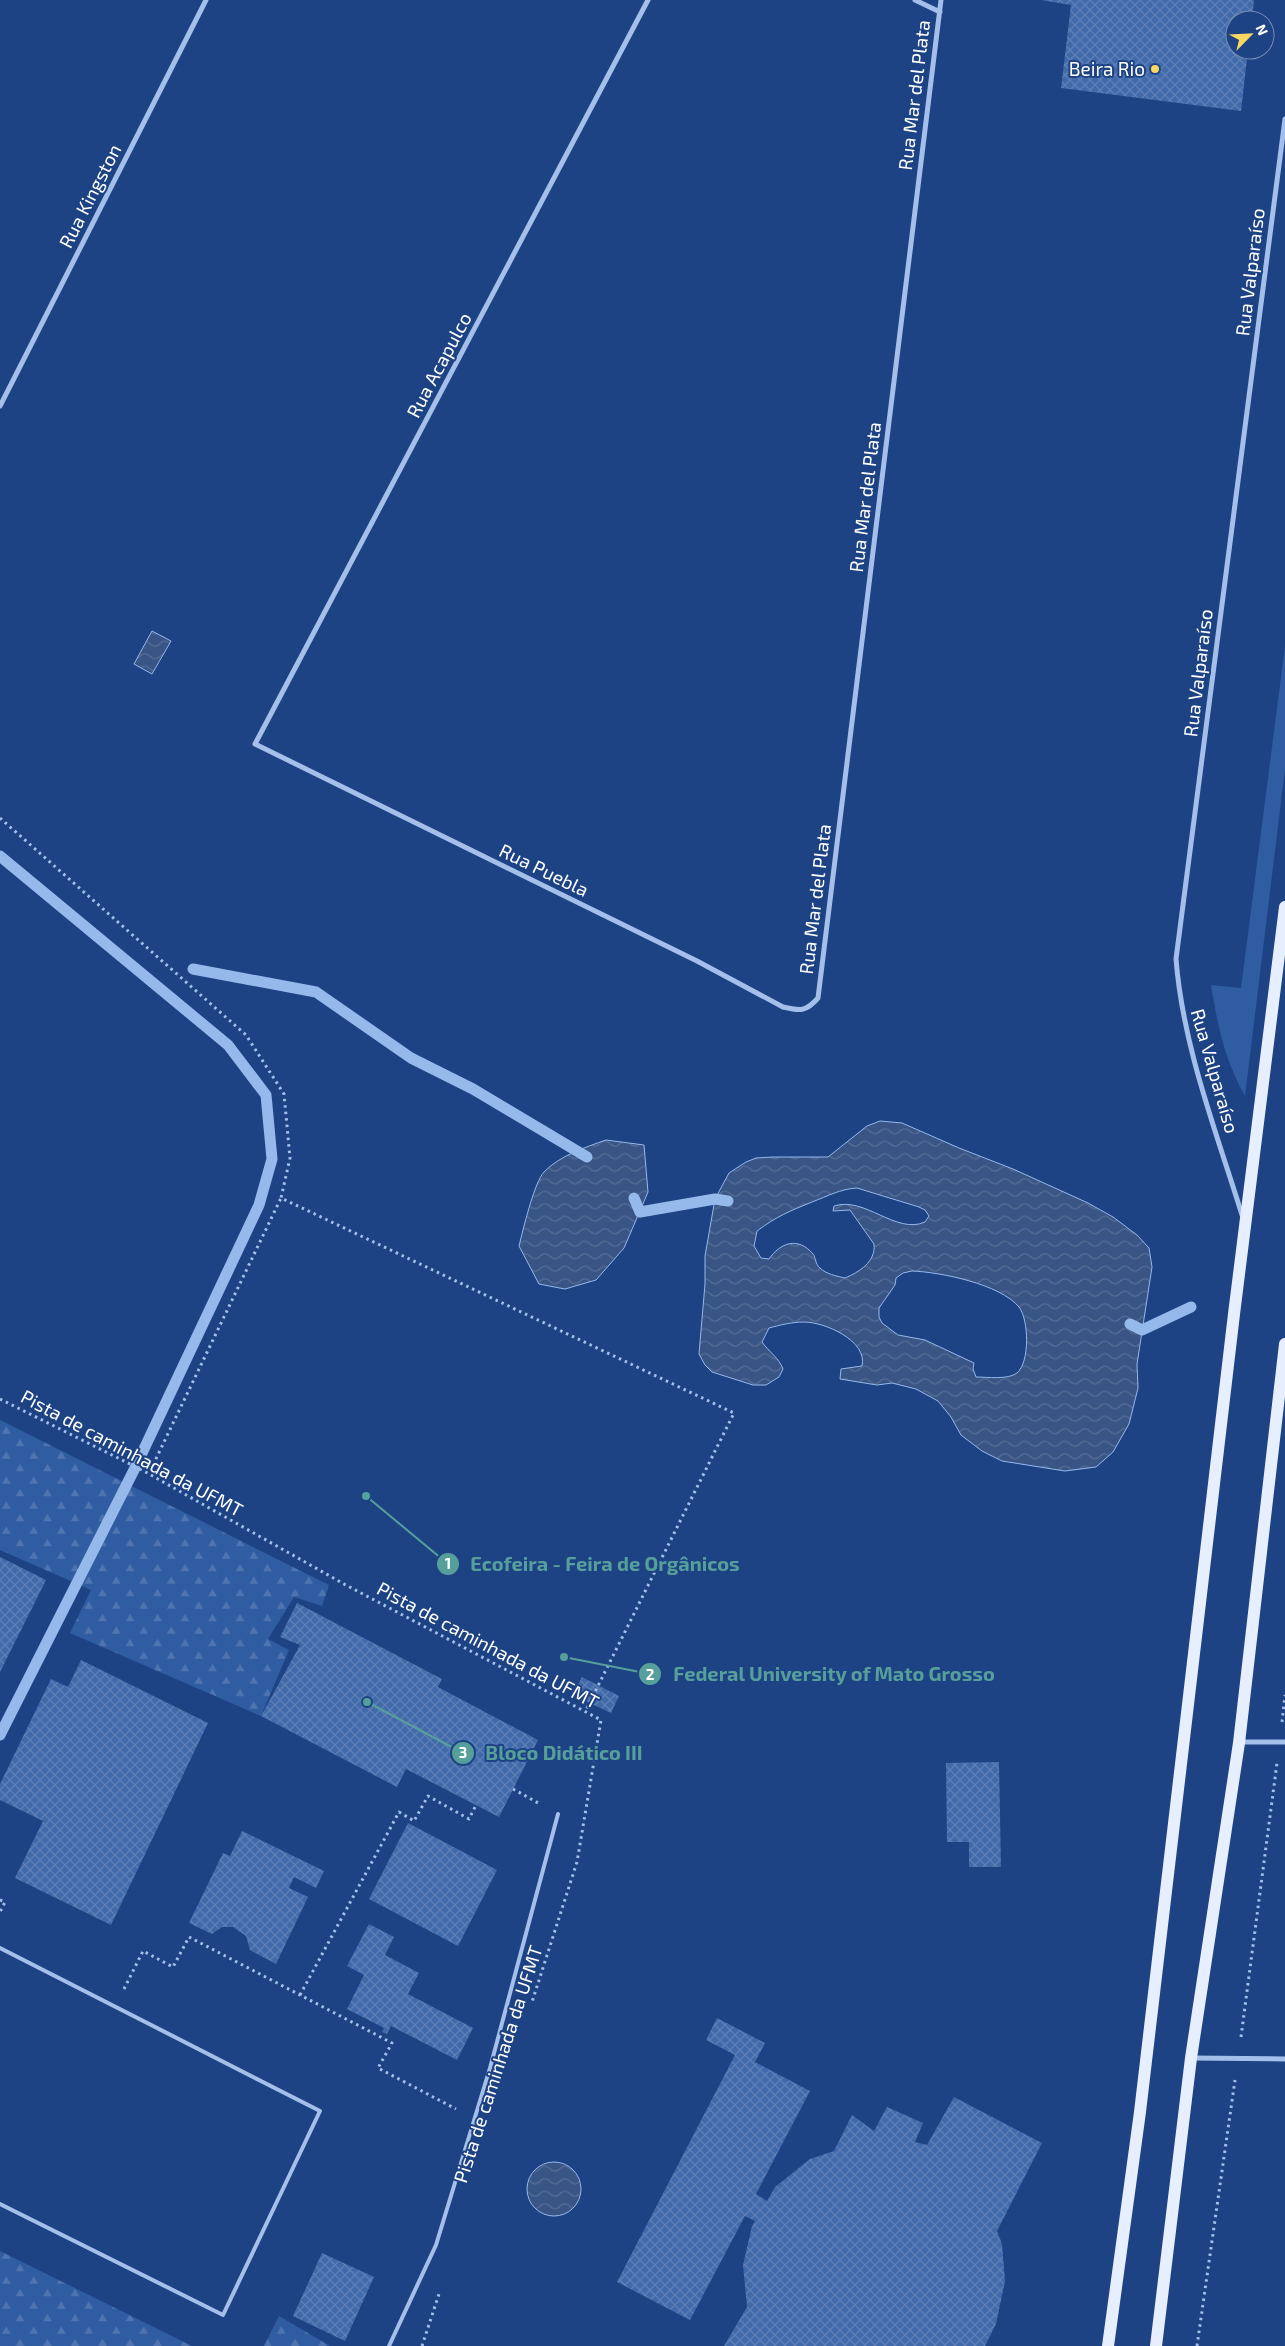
<svg xmlns="http://www.w3.org/2000/svg" width="1285" height="2346" font-family="'Exo 2',sans-serif">
	<style>
		.grass { fill: #305ca2 }
		.forest { fill: url(#forest-firs) }
		.water { fill: url(#water-waves); stroke: #96b9ec; fill-rule: evenodd }
		.lines { fill: none; stroke-linecap: round; stroke-linejoin: round }
		.stream { stroke: #96b9ec; stroke-width: 11 }
		.building { fill: url(#building-cross-hatch) }
		.path { stroke: #a3bfea; stroke-width: 3; stroke-dasharray: 2.5 4; stroke-linecap: butt }
		.lane { stroke: #a3bfea; stroke-width: 4 }
		.street { stroke: #a3bfea; stroke-width: 5 }
		.primary { stroke: #e7effe; stroke-width: 12 }
		.poi-dot { fill: #fad761; stroke: #1d4384; stroke-width: 2 }
		.labels { text-anchor: middle; stroke-width: 4; stroke-linejoin: round; paint-order: stroke }
		.poi-label { font-size: 19px; fill: #fff; stroke: #1d4384; text-anchor: end }
		.street-label { font-size: 19px; fill: #fff; stroke: #1d4384 }
		.leader { fill: none; stroke: #579f9a; stroke-width: 2 }
		.callout-dot { fill: #579f9a; stroke: #1d4384; stroke-width: 2 }
		.mark-label { font-size: 15px; text-anchor: middle; font-weight: bold; fill: #fff }
		.callout-label { font-size: 20px; text-anchor: middle; font-weight: bold; fill: #579f9a; stroke: #1d4384; stroke-width: 4; stroke-linejoin: round; paint-order: stroke }
	</style>
	<defs>
		<pattern id="forest-firs" width="22" height="20" patternUnits="userSpaceOnUse" patternTransform="scale(1.25)"><rect width="22" height="20" fill="#305ca2"/><path d="M5 1l3.5 6h-7zM16 11l3.5 6h-7z" fill="#4f74b0"/></pattern>
		<pattern id="water-waves" width="16" height="10" patternUnits="userSpaceOnUse" patternTransform="scale(1.25)"><rect width="16" height="10" fill="#385585"/><path d="M0 5q4-4 8 0t8 0" fill="none" stroke="#566e97"/></pattern>
		<pattern id="building-cross-hatch" width="8" height="8" patternUnits="userSpaceOnUse" patternTransform="scale(1.25)"><rect width="8" height="8" fill="#416aaa"/><path d="M0 0l8 8M0 8l8-8" fill="none" stroke="#5e80b7"/></pattern>
	</defs>
	<rect width="100%" height="100%" fill="#1d4384"/>
	<path class="grass" d="M1285 646V769L1245 1096C1224 1058 1218 1027 1211 985L1241 988Z"/>
	<path class="forest" d="M0 1420 329 1585 322 1606 294 1597 268 1639 289 1650 261 1716 70 1633 91 1590 0 1550Z
		M0 2251 192 2346H0Z
		M279 2316 330 2346H264Z"/>
	<path class="water" d="M152 631 171 641 152 674 134 664Z
		M880 1121 902 1123 959 1148 1013 1169 1088 1203 1113 1217 1137 1235 1149 1248 1152 1267 1137 1364 1138 1388 1129 1424 1113 1452 1096 1467 1065 1471 1002 1461 982 1451 961 1435 951 1417 938 1401 916 1389 892 1383 877 1385 840 1379 841 1369 862 1366C868 1341 825 1322 804 1322 792 1322 780 1325 769 1328L762 1342C769 1352 779 1358 783 1369L779 1377 766 1385H753L712 1372 705 1365 699 1354 705 1284V1256L715 1199 729 1173 746 1162 756 1158 773 1157H828L867 1126ZM857 1188 919 1207 925 1210 929 1216 925 1222C896 1235 865 1196 834 1206L833 1211 850 1210 874 1244C876 1262 859 1272 845 1278 836 1276 826 1274 820 1268 815 1264 816 1258 813 1254 798 1236 780 1243 769 1259L761 1258 754 1246 757 1231C777 1216 790 1211 812 1202 828 1196 840 1189 857 1188ZM912 1271C940 1272 1000 1284 1019 1307 1029 1320 1030 1362 1017 1373 1008 1380 987 1377 976 1377L973 1369 974 1363 925 1340 898 1335 882 1323 879 1317V1308L895 1285 896 1278 903 1273Z
		M606 1140 644 1145 648 1192 624 1248 596 1280 565 1289 539 1284 519 1246C523 1230 534 1183 544 1172 559 1156 586 1147 606 1140Z
		M527 2189a27 27 0 1 1 54 0a27 27 0 1 1-54 0Z"/>
	<g class="lines">
		<path class="stream" d="M0 856 228 1045 266 1095 272 1159 259 1205 136 1466 0 1735
			M193 969 316 992 411 1058 473 1089 587 1157
			M634 1198 640 1212 715 1199 728 1201
			M1130 1324 1142 1330 1191 1307"/>
	</g>
	<path class="building" d="M1041 0H1254L1252 20H1235V50H1248L1241 111 1061 88 1071 5Z
		M0 1557 46 1580 0 1672Z
		M297 1603 442 1679 438 1687 538 1740 499 1817 406 1769 397 1787 261 1716 300 1645 280 1637Z
		M81 1660 208 1723 111 1925 15 1878 43 1821 0 1800V1784L51 1679 68 1687Z
		M582 1677 619 1696 611 1713 573 1695Z
		M999 1762 1001 1867H969V1842H947L946 1763Z
		M408 1823 497 1870 458 1946 369 1899Z
		M242 1831 324 1871 316 1888 294 1877 289 1888 308 1897 276 1964 250 1950 246 1936 233 1927H222L212 1934 189 1923 223 1853 230 1856Z
		M369 1924 394 1937 385 1955 419 1973 408 1994 473 2028 457 2060 391 2026 387 2034 382 2032 384 2028 347 2009 364 1975 347 1966Z
		M717 2018 765 2043 755 2062 810 2091 756 2194 767 2201 775 2187 810 2159 834 2151 852 2115 874 2131 887 2107 923 2123 915 2142 927 2145 954 2097 1042 2143 997 2231 1002 2244 1005 2281 996 2324 985 2346H724L747 2307 743 2265 752 2226 755 2221 745 2216 690 2320 617 2282 735 2055 706 2040Z
		M322 2253 374 2277 345 2341 293 2316Z"/>
	<g class="lines">
		<path class="path" d="M0 818 246 1035 284 1094 290 1158 281 1198 734 1413 585 1712
			M0 1399 142 1470 344 1584 601 1720 577 1862 532 2002
			M153 1465 281 1198
			M1282 1722 1285 1695
			M513 1789 540 1804
			M0 1900 5 1902 0 1912
			M124 1989 143 1951 173 1967 189 1937 392 2043 378 2068 456 2109
			M300 1995 399 1812 414 1821 428 1796 469 1819 476 1805
			M1241 2037 1277 1763
			M422 2346 439 2294
			M1197 2346 1235 2080"/>
		<path class="lane" d="M0 1948 320 2111 223 2315 0 2204
			M389 2346 436 2245 490 2068 558 1814"/>
		<path class="street" d="M648 0 255 744 697 961 783 1007C800 1011 806 1012 818 998L941 0
			M915 0 940 12
			M0 406 206 0
			M1242 1215C1216 1131 1183 1047 1176 959L1285 119
			M1241 1742H1285
			M1191 2058 1285 2059"/>
		<path class="primary" d="M1108 2346 1140 2112 1234 1314 1285 907
			M1156 2346 1191 2058 1239 1743 1285 1344"/>
	</g>
	<circle class="poi-dot" cx="1155" cy="69" r="5"/>
	<g class="labels">
		<g class="poi-label">
			<text x="1145" y="76">Beira Rio</text>
		</g>
		<g class="street-label">
			<text transform="translate(914 95) rotate(-83)" y="7">Rua Mar del Plata</text>
			<text transform="translate(90 196) rotate(-63)" y="7">Rua Kingston</text>
			<text transform="translate(1250 272) rotate(-83)" y="7">Rua Valparaíso</text>
			<text transform="translate(439 365) rotate(-62)" y="7">Rua Acapulco</text>
			<text transform="translate(865 497) rotate(-83)" y="7">Rua Mar del Plata</text>
			<text transform="translate(1198 673) rotate(-83)" y="7">Rua Valparaíso</text>
			<text transform="translate(544 870) rotate(26)" y="7">Rua Puebla</text>
			<text transform="translate(815 899) rotate(-83)" y="7">Rua Mar del Plata</text>
			<text transform="translate(1215 1071) rotate(74)" y="7">Rua Valparaíso</text>
			<text transform="translate(132 1453) rotate(28)" y="7">Pista de caminhada da UFMT</text>
			<text transform="translate(488 1645) rotate(28)" y="7">Pista de caminhada da UFMT</text>
			<text transform="translate(498 2064) rotate(-72)" y="7">Pista de caminhada da UFMT</text>
		</g>
	</g>
	<path class="leader" d="M366 1496L448 1564M564 1657L650 1674M367 1702L463 1753"/>
	<g class="callout-dot">
		<circle cx="366" cy="1496" r="5"/>
		<circle cx="564" cy="1657" r="5"/>
		<circle cx="367" cy="1702" r="5"/>
		<circle cx="448" cy="1564" r="12"/>
		<circle cx="650" cy="1674" r="12"/>
		<circle cx="463" cy="1753" r="12"/>
	</g>
	<g class="mark-label">
		<text x="448" y="1569">1</text>
		<text x="650" y="1680">2</text>
		<text x="463" y="1758">3</text>
	</g>
	<g class="callout-label">
		<text x="605" y="1571">Ecofeira - Feira de Orgânicos</text>
		<text x="834" y="1681">Federal University of Mato Grosso</text>
		<text x="564" y="1760">Bloco Didático III</text>
	</g>
	<g transform="translate(1250 35) rotate(66)"><circle r="24" fill="#1d4384" stroke="#778eb5"/>
	<path d="M0-4L9 19L0 12L-9 19Z" fill="#fad761"/>
	<text y="-8" font-size="14" font-weight="bold" text-anchor="middle" fill="#ffffff">N</text>
	</g>
</svg>
